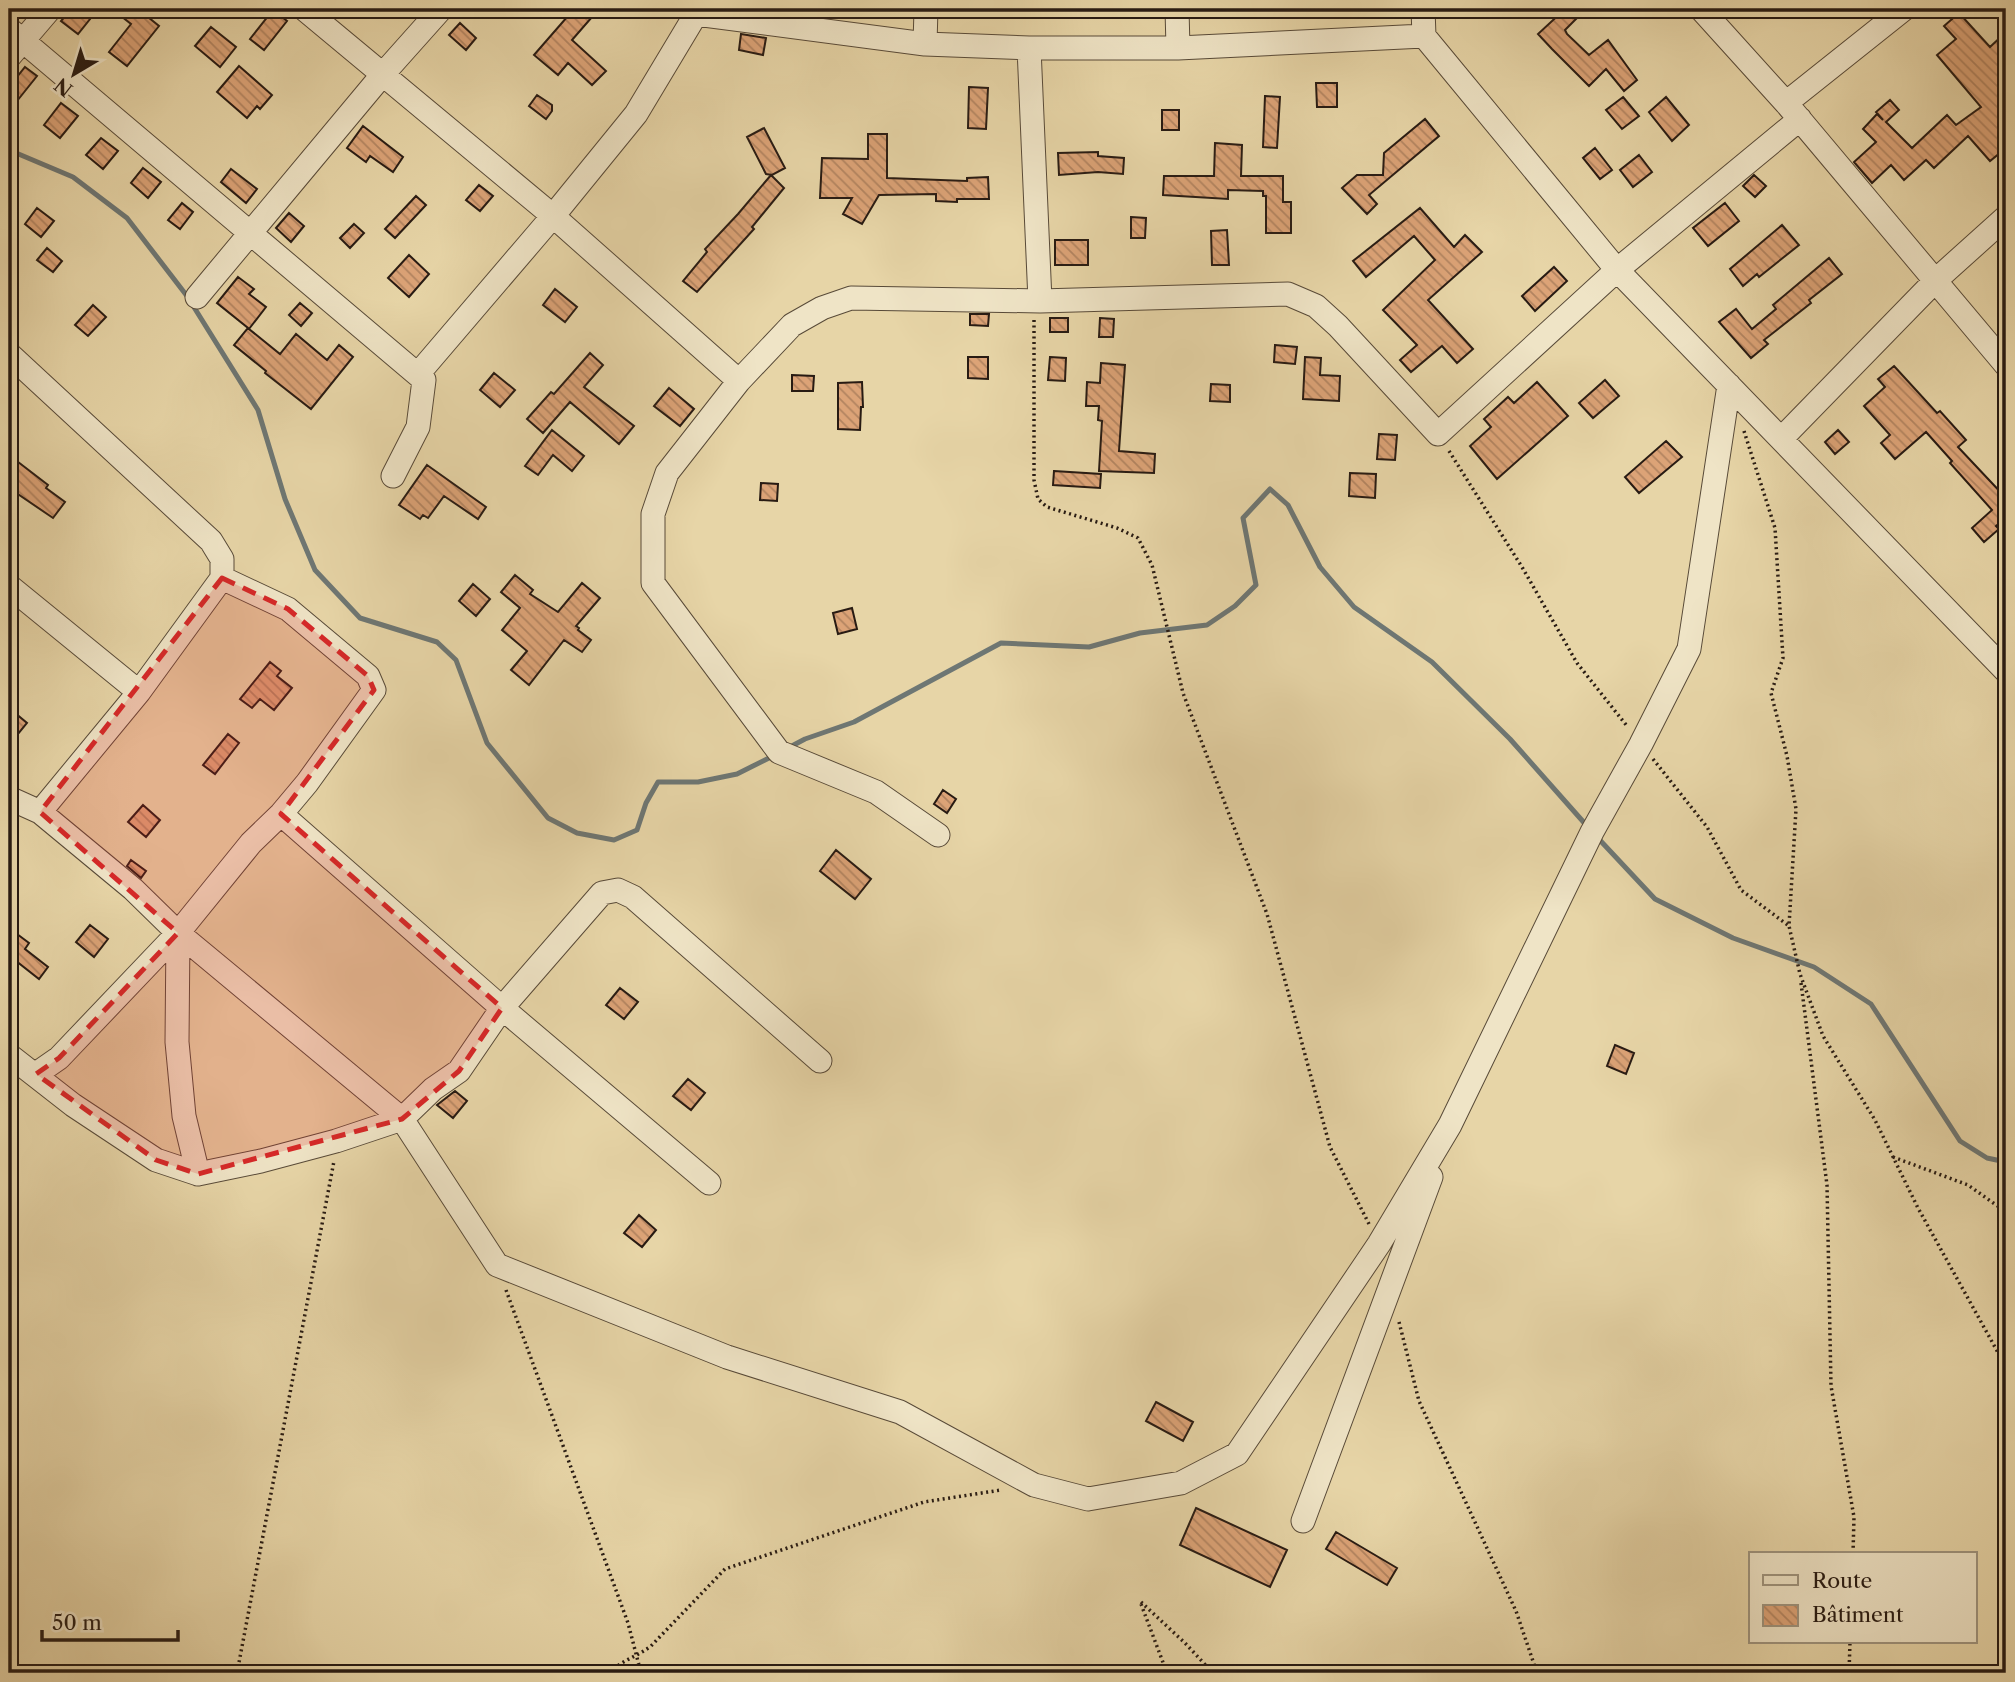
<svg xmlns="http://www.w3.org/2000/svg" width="2015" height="1682" font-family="'Libre Caslon Text',serif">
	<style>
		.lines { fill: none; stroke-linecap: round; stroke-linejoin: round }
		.stream { stroke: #6e7774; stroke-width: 5 }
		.building { fill: url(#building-back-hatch); stroke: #281b13; stroke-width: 2 }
		.minor-casing { stroke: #584a38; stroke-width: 25 }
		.path { stroke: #281b13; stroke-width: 3.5; stroke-dasharray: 2 3.5; stroke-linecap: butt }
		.minor { stroke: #efe4c6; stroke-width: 23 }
		.marked { fill: #d62828; fill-opacity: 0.2; stroke: #d62828; stroke-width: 5; stroke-dasharray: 14 9; stroke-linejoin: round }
	</style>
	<defs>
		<pattern id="building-back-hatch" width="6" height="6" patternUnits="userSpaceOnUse" patternTransform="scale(1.75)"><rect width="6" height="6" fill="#dca377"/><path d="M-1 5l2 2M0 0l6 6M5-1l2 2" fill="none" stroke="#b28460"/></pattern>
	</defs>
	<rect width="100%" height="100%" fill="#e7d5a7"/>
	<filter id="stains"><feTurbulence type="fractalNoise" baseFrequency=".00286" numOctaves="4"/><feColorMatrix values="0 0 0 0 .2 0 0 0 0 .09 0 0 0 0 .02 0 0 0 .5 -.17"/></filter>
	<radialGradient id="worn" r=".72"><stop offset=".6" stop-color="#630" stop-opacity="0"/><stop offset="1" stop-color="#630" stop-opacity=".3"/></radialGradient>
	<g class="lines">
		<path class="stream" d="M9 150 73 177 127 218 187 296 258 410 285 499 315 570 360 618 437 642 456 660 487 743 548 818 577 833 614 840 637 830 646 803 658 782H698L737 774 773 756
			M788 748 805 739 854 722 1001 643 1089 647 1140 633 1207 625 1235 606 1256 585 1243 518 1270 489 1288 505 1320 567 1354 607 1432 662 1510 739 1587 826
			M1596 836 1655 899 1733 938 1814 967 1871 1004 1960 1141 1987 1158 2006 1162"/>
	</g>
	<path class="building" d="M71 9H98L78 34 61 21Z
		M112 9H138L159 26 127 66 109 52 131 24Z
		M574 9H599L572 40 606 71 592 85 568 63 558 75 534 55Z
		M1565 9H1586L1565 30 1567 34 1589 55 1608 40 1637 80 1624 91 1606 69 1589 86 1552 49 1538 34Z
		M273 10 287 21 264 50 250 39Z
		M1959 13 1990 47 2006 32V148L1990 161 1968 136 1934 168 1926 160 1904 180 1891 165 1872 183 1854 162 1876 142 1863 129 1877 114 1883 120 1876 112 1890 100 1899 110 1886 122 1912 148 1947 115 1956 125 1981 107 1937 55 1956 39 1944 26Z
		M460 23 476 38 466 50 449 35Z
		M211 27 236 47 220 67 195 46Z
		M741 34 766 38 763 55 739 50Z
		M239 66 272 95 260 109 257 106 247 118 217 92Z
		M25 67 37 76 9 111V87Z
		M1316 83H1337V107H1317Z
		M969 87 988 88 986 129 968 128Z
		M537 95 552 105V111L546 119 529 106Z
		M1265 96 1280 97 1277 148 1263 147Z
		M1623 97 1639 116 1622 129 1606 110Z
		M1666 97 1689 125 1672 141 1649 112Z
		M61 103 78 116 60 138 44 125Z
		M1162 110H1179V130H1162Z
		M1425 119 1439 136 1369 195 1377 204 1367 214 1342 188 1357 175H1383L1384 153Z
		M363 126 403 157 393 172 370 156 366 162 347 148Z
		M764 128 785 168 772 175 766 174 747 137Z
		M868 134H887V178L967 181V178L988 177 989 199H957V202L936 201V194L879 195 862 224 843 214 852 198H820L822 158 868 159Z
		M101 138 118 151 103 169 86 155Z
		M1215 143 1242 145 1241 176H1283V202H1291V233H1266V196H1263V191L1228 190V199L1163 195 1164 176H1214Z
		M1595 148 1612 170 1600 179 1583 158Z
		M1098 152V156L1124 158 1123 174 1098 172 1059 175 1058 153Z
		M1639 155 1652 172 1633 187 1620 170Z
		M143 168 161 182 148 198 131 183Z
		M231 169 257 189 246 203 221 182Z
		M771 175 784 188 752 227 754 229 697 292 683 281 707 252 705 249 738 214Z
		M1754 175 1766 186 1755 197 1743 186Z
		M479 185 493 196 480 211 466 200Z
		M416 196 426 205 395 238 385 229Z
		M182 203 193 212 180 229 168 220Z
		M1725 203 1739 221 1708 246 1693 228Z
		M37 208 54 221 41 237 25 224Z
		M1420 208 1454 247 1465 235 1482 252 1428 300 1473 349 1457 363 1442 346 1411 372 1400 360 1417 345 1383 310 1435 260 1414 236 1366 277 1353 261Z
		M289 213 304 226 291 242 276 228Z
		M1131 217 1146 218 1145 238H1131Z
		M354 224 364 233 350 248 340 238Z
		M1782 225 1799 245 1759 277 1757 274 1743 286 1730 269Z
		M1227 230 1229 265H1212L1211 231Z
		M1055 240H1088V265H1055Z
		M47 248 62 261 53 272 37 260Z
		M409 255 429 274 409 297 388 278Z
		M1829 258 1842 274 1809 300 1811 303 1764 340 1768 344 1751 358 1719 322 1736 309 1752 329 1776 309 1773 305Z
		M1554 267 1567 281 1535 311 1522 296Z
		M238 277 254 289 249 294 266 307 249 329 280 354 296 334 327 360 339 345 353 357 311 409 265 373 266 371 234 345 248 328 217 303Z
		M555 289 577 307 565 322 543 305Z
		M300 303 312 313 301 326 289 315Z
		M93 305 106 317 88 336 75 325Z
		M970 314H989L988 326 970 325Z
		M1050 318H1068V332H1050Z
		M1100 318 1114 319 1113 337H1099Z
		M1275 345 1297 347 1295 364 1274 362Z
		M590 353 603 365 584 387 634 426 619 444 570 402 543 433 527 419 551 392 554 394Z
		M968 357H988V379L968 378Z
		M1050 357 1066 358 1065 381 1048 380Z
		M1305 357 1321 358 1320 375 1340 376 1339 401 1303 399Z
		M1101 363 1125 365 1119 451 1155 454 1154 473 1099 471 1102 421 1098 420 1099 406H1086L1087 382 1100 383Z
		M1894 366 1937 413 1940 411 1966 440 1958 447 2006 498V526L2002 521 1996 526 1999 529 1984 542 1972 528 1992 510 1950 463 1952 461 1926 432 1895 459 1881 443 1890 435 1864 406 1885 387 1878 379Z
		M494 373 515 390 500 407 480 390Z
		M792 375 814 376 813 391H792Z
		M1605 380 1619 396 1593 418 1579 403Z
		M862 382 863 407H861L860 430 838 429V383Z
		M1537 382 1568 416 1497 479 1470 446 1491 427 1484 419 1508 397 1514 403Z
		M1211 384 1230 385V402L1210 401Z
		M669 388 694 409 680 426 654 406Z
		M552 430 584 456 572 471 553 455 538 475 525 466Z
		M1838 430 1849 442 1835 454 1825 442Z
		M1379 434 1397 435 1395 460 1377 459Z
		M1666 441 1682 457 1639 493 1625 477Z
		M9 455 48 485 46 488 65 502 53 518 9 488Z
		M427 465 486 507 478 519 444 496 428 518 423 515 420 519 399 505Z
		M1054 471 1101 474 1100 488 1053 485Z
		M1350 473 1376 474 1375 498 1349 496Z
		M761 483 778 484 777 501 760 500Z
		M515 575 533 590 530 594 558 612 582 583 600 598 576 626 579 628 578 630 591 640 582 652 564 640 529 685 511 670 527 651 502 630 520 608 501 592Z
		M473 584 490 599 476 616 459 601Z
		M852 608 857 629 838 634 833 613Z
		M270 662 281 671 277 676 292 688 274 710 260 699 252 708 240 699Z
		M9 708 27 723 9 745Z
		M228 734 239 743 215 774 203 765Z
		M943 790 956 799 947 813 934 804Z
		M143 805 160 820 146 837 128 822Z
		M836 850 871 879 855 899 820 871Z
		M131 860 146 871 141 878 127 866Z
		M90 925 108 939 94 957 76 942Z
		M9 928 29 943 25 949 48 967 39 979 16 961 9 971Z
		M620 988 638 1002 624 1019 606 1005Z
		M1615 1045 1634 1053 1626 1074 1607 1066Z
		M688 1079 705 1093 691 1110 673 1096Z
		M455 1091 467 1101 453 1118 437 1105Z
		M639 1215 656 1230 642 1247 624 1233Z
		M1156 1402 1193 1422 1183 1441 1146 1421Z
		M1196 1508 1287 1550 1270 1587 1180 1545Z
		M1336 1532 1397 1568 1387 1585 1326 1549Z"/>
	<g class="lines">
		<g class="minor-casing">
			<path id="minor" d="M304 9 553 216 418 374
				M696 9V14L636 114 553 216 739 381 792 325 822 308 851 298 1040 301 1029 48
				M1177 9 1178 48
				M1423 9 1424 36 1617 270 2006 671
				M1701 9 1786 103
				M1904 9 1786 103 2006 365
				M696 14 925 44 1029 48H1178L1424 36
				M9 29 424 380 418 427 393 476
				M925 44 926 9
				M9 57 50 9
				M197 297 383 74 441 9
				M1040 301 1288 294 1316 306 1338 326 1438 434 1617 270 1800 119
				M9 354 211 541 222 559V578L139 692 40 812
				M739 381 667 473 653 514V583L779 752 876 792 938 835
				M1782 438 1936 280 2006 217
				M9 586 139 692
				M9 798 40 812 133 889 178 933 402 1119 497 1265 727 1357 900 1412 1034 1485 1088 1499 1181 1483 1237 1454 1379 1244 1450 1125 1592 832 1641 744 1689 649 1729 385
				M281 814 502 1008 709 1183
				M178 933 177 1042 184 1116 198 1174
				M9 1055 73 1105 156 1160 198 1174 261 1161 336 1141 402 1119 433 1089 459 1071 502 1008 602 893 618 890 633 897 820 1061
				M36 1074 59 1058 178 933 251 843 281 814 307 783 374 690 368 676 288 609 222 578
				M1303 1521 1431 1177"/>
		</g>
		<path class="path" d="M1034 320V480L1038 499 1047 507 1117 528 1138 538 1152 565 1183 693 1267 914 1330 1147 1369 1224
			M1744 431 1775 528 1783 658 1771 693 1787 756 1796 809 1789 926 1800 974 1823 1036 1875 1120 1918 1208 2006 1367
			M1449 451 1522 567 1577 663 1627 726
			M1653 759 1707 827 1741 890 1789 926
			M1801 983 1827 1185 1831 1386 1854 1517 1853 1554
			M1893 1157 1968 1185 2006 1212
			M506 1290 628 1623 641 1673
			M1399 1322 1419 1401 1516 1611 1537 1673
			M1141 1602 1185 1643 1213 1673
			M1141 1604 1167 1673
			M237 1673 334 1161
			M610 1673C621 1660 637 1657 651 1646L725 1569 924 1502 1001 1490
			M1849 1673 1850 1642"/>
		<use href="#minor" class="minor"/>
	</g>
	<path class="marked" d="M222 578 288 609 368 676 374 690 281 814 502 1008 459 1071 402 1119 198 1174 156 1160 36 1074 59 1058 178 933 40 812Z"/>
	<rect width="2015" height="1682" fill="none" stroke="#e7d5a7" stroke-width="35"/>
	<rect x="10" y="10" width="1994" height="1661" fill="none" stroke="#281b13" stroke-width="3.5"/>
	<rect x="18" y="18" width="1980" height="1647" fill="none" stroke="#281b13" stroke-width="2"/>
	<rect x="1749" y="1552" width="228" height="91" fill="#efe4c6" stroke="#9f947e" stroke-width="2"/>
	<rect x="1763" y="1575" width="35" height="10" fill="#efe4c6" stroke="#9f947e" stroke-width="2"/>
	<text x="1812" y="1588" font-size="21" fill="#281b13">Route</text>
	<rect x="1763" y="1605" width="35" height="21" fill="url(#building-back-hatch)" stroke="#9f947e" stroke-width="2"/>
	<text x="1812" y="1622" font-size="21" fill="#281b13">Bâtiment</text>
	<g transform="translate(74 74) rotate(218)" stroke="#efe4c6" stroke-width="5" paint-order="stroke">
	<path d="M0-5L12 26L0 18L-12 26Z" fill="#281b13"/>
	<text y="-10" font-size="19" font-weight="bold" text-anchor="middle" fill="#281b13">N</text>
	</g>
	<path d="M42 1630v10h136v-10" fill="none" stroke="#281b13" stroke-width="3.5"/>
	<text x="52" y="1630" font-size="21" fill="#281b13" stroke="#efe4c6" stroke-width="5" paint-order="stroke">50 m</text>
	<rect width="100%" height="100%" filter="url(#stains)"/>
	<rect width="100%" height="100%" fill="url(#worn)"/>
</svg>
